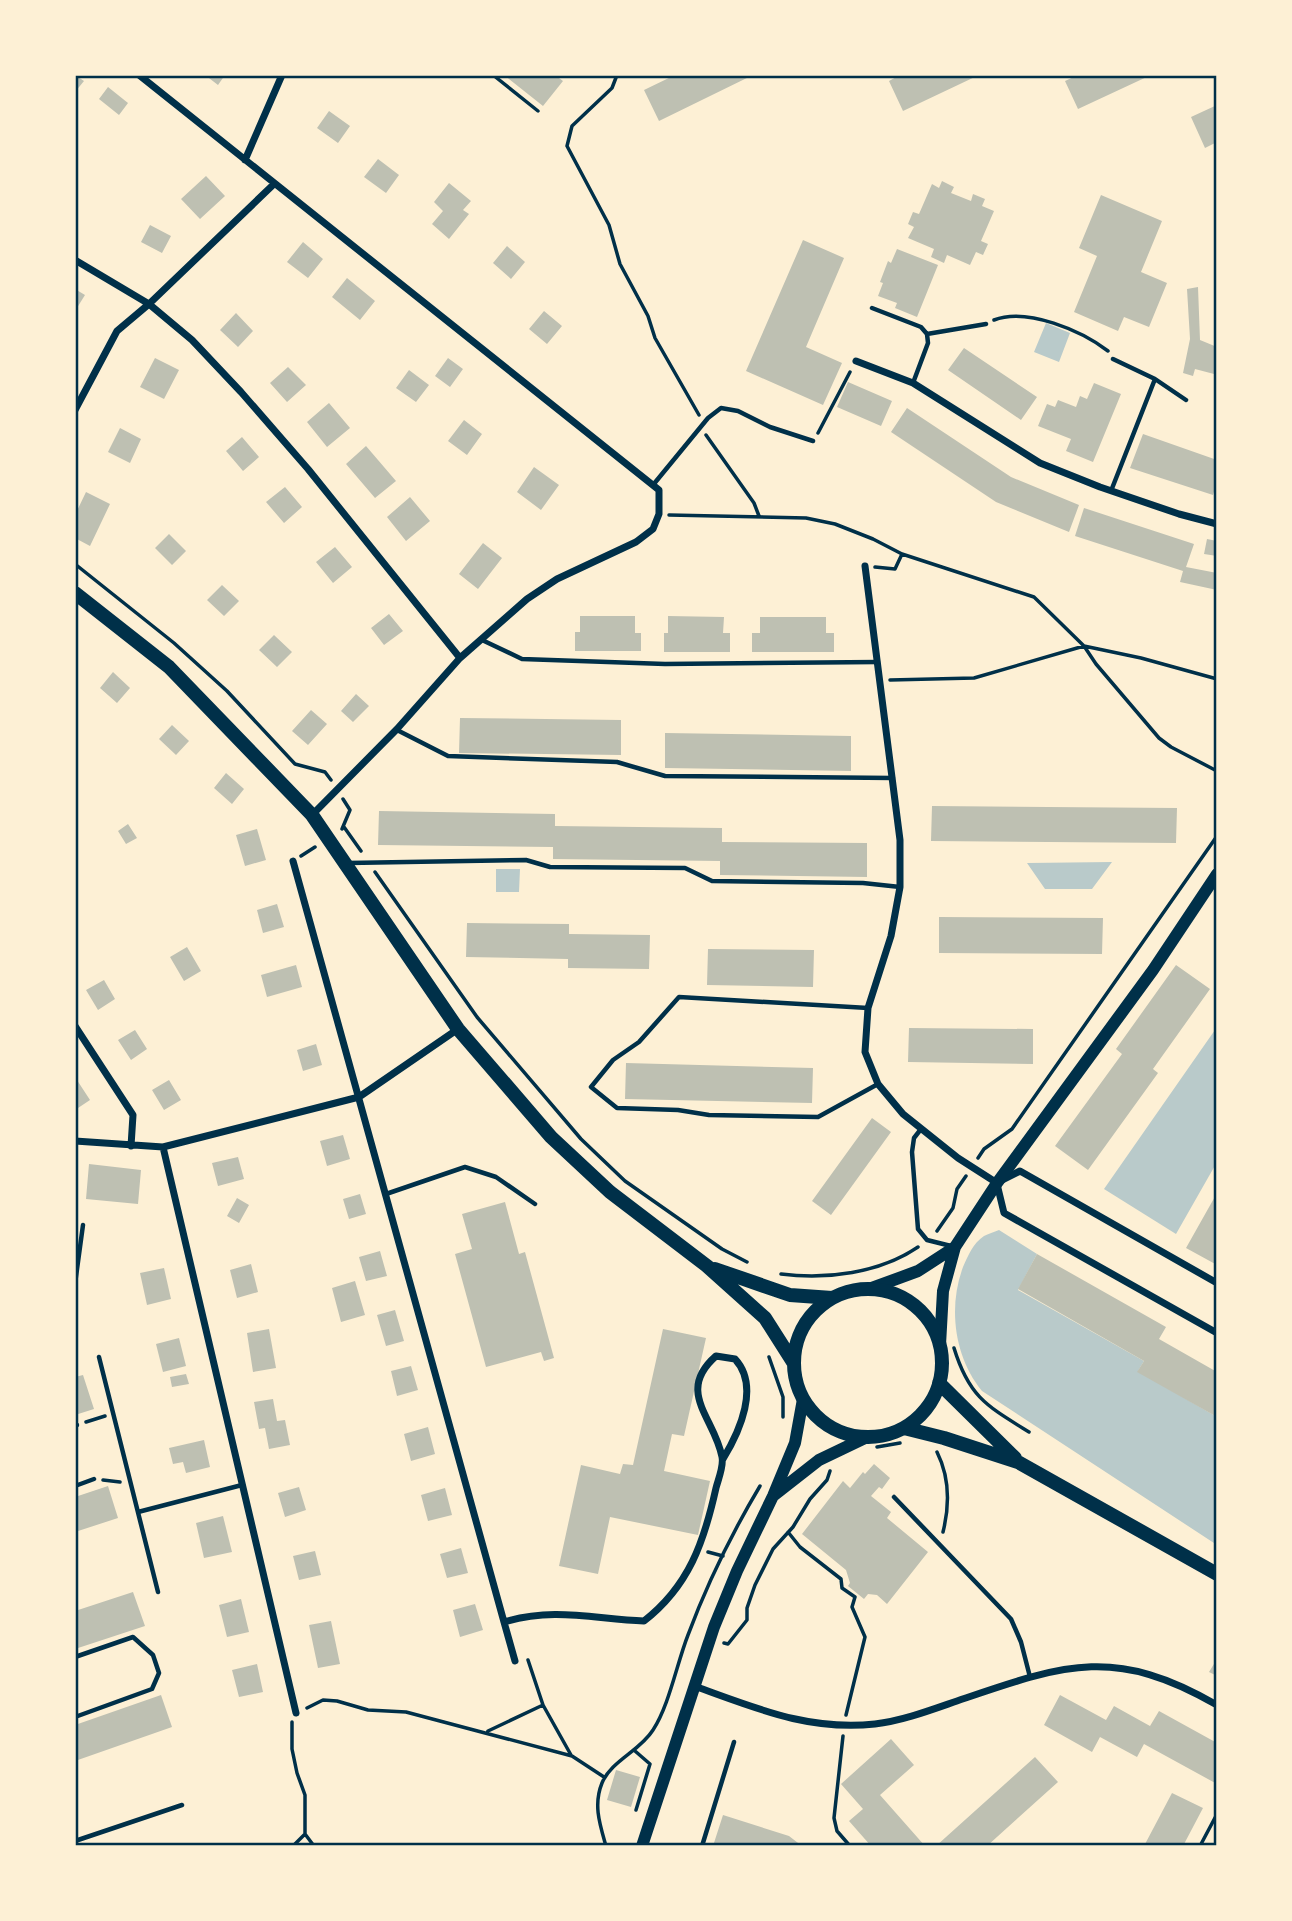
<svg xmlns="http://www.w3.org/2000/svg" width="1292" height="1921" font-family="'PT Serif',serif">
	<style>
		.green { fill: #b9caca }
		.building { fill: #bec0b2 }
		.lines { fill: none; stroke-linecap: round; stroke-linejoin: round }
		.path { stroke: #003049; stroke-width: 3.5 }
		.service { stroke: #003049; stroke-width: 4.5 }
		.minor { stroke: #003049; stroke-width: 7 }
		.tertiary { stroke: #003049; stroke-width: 12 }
		.secondary { stroke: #003049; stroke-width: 14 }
		.neatline { fill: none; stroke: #003049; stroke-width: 2.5 }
	</style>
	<rect width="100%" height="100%" fill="#fdf0d5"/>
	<path class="green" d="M1046 323 1070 333 1059 362 1034 352Z
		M1112 862 1092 889H1045L1027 863Z
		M496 869H520L519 892H496Z
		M1217 1027V1162L1176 1234 1104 1189Z
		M999 1230 1037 1254 1018 1290 1144 1361 1138 1371 1217 1417V1545L982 1391C954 1357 948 1307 963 1267 968 1256 973 1243 984 1236 988 1234 994 1232 999 1230Z"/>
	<path class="building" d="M75 75 84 81 75 92Z
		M205 75H225L218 85Z
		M504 75H555L563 81 543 106Z
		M675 75H753L659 121 644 90Z
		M900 75H979L903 111 889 81Z
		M1078 75H1151L1078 109 1065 81Z
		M108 87 128 103 119 115 99 99Z
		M1217 105V142L1205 148 1191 117Z
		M329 111 350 126 338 143 317 128Z
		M378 159 399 175 386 193 364 177Z
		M206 176 225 196 200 219 181 199Z
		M942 181 954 187 951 193 971 201 973 194 985 199 982 206 994 211 981 241 988 244 983 255 976 252 970 265 947 255 944 263 931 257 934 249 908 238 914 227 908 224 913 212 919 214 932 184 939 188Z
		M449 183 471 201 463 210 469 214 449 239 432 224 443 211 434 202Z
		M1101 195 1162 221 1141 272 1167 283 1149 327 1124 317 1118 331 1074 312 1097 256 1079 248Z
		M150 225 171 236 162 253 141 242Z
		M803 240 844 258 806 347 842 363 823 405 746 371Z
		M303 242 323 259 308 278 287 262Z
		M507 246 525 262 511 279 493 263Z
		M897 249 938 265 917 317 895 308 897 303 878 296 883 283 880 282 888 261 891 263Z
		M347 278 375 301 360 320 332 297Z
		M1198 287 1200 340 1217 347V364L1214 374 1195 369 1193 376 1183 373 1190 339 1187 289Z
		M75 289 85 295 75 311Z
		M544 311 562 326 547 344 529 329Z
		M236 313 253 331 238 347 220 330Z
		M964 348 1037 397 1021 420 948 370Z
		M155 358 179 370 164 399 140 387Z
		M448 358 463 369 450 387 435 376Z
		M288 367 306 385 287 402 270 383Z
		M409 370 429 385 416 402 396 388Z
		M848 382 892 401 881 426 837 407Z
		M1094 383 1121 394 1093 462 1066 451 1071 439 1038 426 1047 404 1055 407 1058 400 1076 407 1080 396 1087 399Z
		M329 403 350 428 327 447 307 422Z
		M907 408 1011 477 1079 505 1069 532 996 502 891 432Z
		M464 420 482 434 467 455 448 441Z
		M120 428 141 439 130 463 108 452Z
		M1143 434 1217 460V482L1213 495 1130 468Z
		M242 437 259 457 243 471 226 451Z
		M366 446 396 481 375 498 346 464Z
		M534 467 559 485 541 510 517 492Z
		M285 487 302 507 284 523 266 502Z
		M86 492 110 504 90 546 75 538V515Z
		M410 497 430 521 406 541 387 517Z
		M1084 508 1194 544 1186 567 1217 573V590L1180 582 1183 571 1075 536Z
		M169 534 186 551 172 565 155 548Z
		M1207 539 1217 541V556L1204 554Z
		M483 543 502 558 478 589 459 574Z
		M335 547 352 567 333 583 316 562Z
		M222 585 239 601 224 616 207 600Z
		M389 614 403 631 384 645 371 628Z
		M580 616H635V633H641V651H575V632H580Z
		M668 616 724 617 723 633H730V652H664V633H668Z
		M760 617H826V633H834V652H752V633H760Z
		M274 635 292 652 277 667 259 650Z
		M113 672 130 688 117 703 100 688Z
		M356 694 369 706 353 722 341 711Z
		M311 710 327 724 308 745 292 731Z
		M460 718 621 720V755L459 753Z
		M172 725 189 741 176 755 159 739Z
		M665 733 851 736V771L665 768Z
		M226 773 244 789 232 804 214 788Z
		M932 806 1177 808 1176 843 931 841Z
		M379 811 555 814V826L722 828V842L867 843V877L720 875V861L553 859V847L378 845Z
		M128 824 137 838 126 844 118 831Z
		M257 829 266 860 245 866 236 835Z
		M277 904 284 927 263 933 257 910Z
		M939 917 1103 918 1102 954 939 953Z
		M467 923 569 924V934L650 935 649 969 568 968V959L466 957Z
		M187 947 201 971 184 981 170 957Z
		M708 949 814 950 813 987 707 985Z
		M296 965 302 987 267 997 261 975Z
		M1176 965 1210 989 1153 1069 1158 1073 1088 1170 1055 1146 1122 1054 1116 1049Z
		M104 980 115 999 98 1010 86 990Z
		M909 1028 1033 1029V1064L908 1062Z
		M135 1030 147 1049 131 1060 118 1040Z
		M316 1044 322 1065 303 1071 297 1050Z
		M626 1063 813 1068 812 1103 625 1099Z
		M75 1077 90 1100 75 1110Z
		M169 1080 181 1100 164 1110 152 1090Z
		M872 1118 891 1132 831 1215 812 1201Z
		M343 1135 350 1159 327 1166 320 1141Z
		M238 1157 244 1179 218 1186 212 1163Z
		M89 1164 141 1170 138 1204 86 1199Z
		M1217 1193V1265L1186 1248Z
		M360 1194 366 1214 349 1219 343 1199Z
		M237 1198 249 1205 239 1223 227 1216Z
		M505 1202 519 1254 525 1252 554 1358 544 1361 541 1352 486 1367 455 1254 472 1249 462 1214Z
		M380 1251 387 1276 366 1281 359 1257Z
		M1037 1254 1166 1327 1159 1339 1217 1372V1417L1137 1372 1144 1361 1018 1289Z
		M251 1264 258 1292 237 1298 230 1270Z
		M164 1268 171 1299 147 1305 140 1273Z
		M355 1281 365 1315 341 1322 332 1288Z
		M395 1310 404 1341 386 1346 377 1315Z
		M269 1329 276 1368 253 1372 247 1333Z
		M663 1329 706 1338 684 1436 672 1434 664 1471 710 1481 698 1535 610 1517 598 1574 559 1566 581 1465 620 1474 623 1464 633 1465Z
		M179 1338 186 1366 163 1372 156 1344Z
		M411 1366 418 1390 397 1396 391 1371Z
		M186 1374 189 1384 172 1387 170 1377Z
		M83 1375 94 1409 75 1415V1377Z
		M273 1399 277 1421 285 1420 290 1445 269 1449 265 1428 259 1429 254 1402Z
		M428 1427 435 1454 411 1461 404 1434Z
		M204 1440 210 1467 186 1473 183 1462 173 1464 169 1448Z
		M874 1464 890 1478 882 1489 879 1487 871 1496 891 1512 887 1518 928 1552 887 1604 877 1595 868 1594 864 1599 848 1586 850 1583 846 1570 802 1534 843 1481 850 1488 863 1472 865 1474Z
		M108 1486 118 1518 75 1532V1497Z
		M299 1487 306 1510 285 1517 278 1493Z
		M445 1488 452 1515 428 1521 421 1495Z
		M223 1516 232 1552 204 1558 196 1523Z
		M461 1548 468 1573 447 1578 440 1554Z
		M315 1551 321 1575 299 1580 293 1556Z
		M133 1592 145 1626 75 1649V1611Z
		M241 1599 249 1632 227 1637 219 1605Z
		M475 1604 483 1630 460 1637 453 1610Z
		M331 1621 340 1664 318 1668 309 1625Z
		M1217 1659V1676L1209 1672Z
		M257 1664 263 1692 239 1697 232 1670Z
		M161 1695 172 1727 75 1761V1725Z
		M1060 1695 1106 1720 1114 1706 1150 1726 1159 1711 1217 1743V1784L1144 1744 1137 1757 1100 1737 1092 1752 1044 1725Z
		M891 1739 914 1765 880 1795 925 1846H871L849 1821 863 1809 841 1784Z
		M1035 1757 1058 1782 987 1846H936Z
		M616 1770 640 1777 631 1807 607 1800Z
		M1172 1793 1203 1808 1183 1846H1144Z
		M723 1815 789 1836 802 1846H713Z"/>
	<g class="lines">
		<path class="path" d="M493 75 538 111
			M617 75 612 88 572 126 567 146 609 225 620 264 648 316 655 338 699 415
			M994 320C1027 307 1082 331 1108 351
			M818 433 850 372
			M706 435 754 503 759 516
			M669 515 806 518 835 524 873 539 902 554 1034 597 1084 646 1141 658 1217 679
			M75 564 174 643 227 691 295 764 325 772 331 780
			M875 567 895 569 902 554
			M890 680 974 678 1084 646 1096 664 1159 738 1171 747 1215 770 1217 774
			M344 827 361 851
			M342 829 350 810 343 799
			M301 856 315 847
			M375 872 477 1017 581 1139 625 1181 722 1249 747 1262
			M978 1158 984 1149 1012 1129 1217 836
			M937 1231 953 1208 957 1189 966 1176
			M781 1274C826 1280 880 1273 918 1247
			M954 1348C969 1397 987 1406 1029 1432
			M769 1357 783 1397V1417
			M86 1422 105 1416
			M877 1447 900 1443
			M937 1452C950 1478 950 1504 943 1532
			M103 1480 120 1482
			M788 1532 800 1547 841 1579 842 1588 855 1597 852 1607 865 1637 846 1715
			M708 1552 723 1556
			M724 1643 728 1644 747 1620V1608L755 1585 773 1549 793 1527 810 1499 827 1480 830 1471
			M528 1660 543 1705 571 1755
			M307 1708 323 1700 337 1701 368 1710 406 1712 572 1756 604 1777
			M292 1722V1749L297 1773 305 1795V1834L314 1846
			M488 1731 543 1705
			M843 1736 834 1818 837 1831 850 1846
			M635 1751 650 1764 636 1810
			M293 1846 305 1834
			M606 1846C600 1825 593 1805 602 1783 611 1761 640 1751 653 1730 669 1706 677 1663 688 1635 707 1584 732 1533 760 1486
			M1200 1846 1217 1814"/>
		<path class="service" d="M1216 75 1217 77
			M872 308 921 327 927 334 986 324
			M1113 359 1155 379 1186 400
			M913 383 928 343 927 334
			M653 485 708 418 721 408 738 411 770 427 813 441
			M1111 491 1155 379
			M482 640 522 659 665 664 878 662
			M397 730 448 756 617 762 665 776 893 778
			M348 863 526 860 550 867 685 868 712 881 863 883 900 887
			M868 1008 679 997 639 1042 613 1060 591 1087 617 1108 678 1110 709 1115 818 1117 878 1084
			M921 1129 914 1138 912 1152 918 1229 927 1240 951 1246
			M386 1194 465 1167 496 1177 535 1204
			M75 1284 83 1225
			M99 1357 158 1592
			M75 1425H77
			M75 1486 94 1479
			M894 1497 1011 1619 1021 1642 1030 1677
			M138 1512 242 1485
			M75 1657 133 1637 153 1655 159 1673 152 1689 75 1717
			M75 1841 182 1805
			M702 1846 734 1742"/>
		<path class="minor" d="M139 75 659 490V514L653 529 636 542 557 579 527 599 460 658 397 729 312 815
			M245 160 282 75
			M75 260 149 304 192 340 241 392 308 469 460 658
			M856 361 913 383 1040 463 1100 487 1179 514 1217 524
			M75 410 117 331 149 304 274 184
			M865 566 900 840V887L891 936 868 1008 865 1052 878 1084 903 1114 958 1158 997 1183
			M293 861 504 1622C554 1607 594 1619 644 1621 689 1586 704 1542 716 1488 718 1480 724 1466 722 1457 715 1418 675 1392 716 1356L735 1359C760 1386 740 1431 723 1459
			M75 1026 133 1115 131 1146
			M75 1141 163 1147 359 1097 458 1029
			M163 1147 296 1713
			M1000 1181 1020 1171 1217 1283
			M997 1184 1004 1213 1217 1333
			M504 1622 515 1661
			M694 1686C756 1708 807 1731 875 1724 902 1721 931 1710 957 1701 1063 1665 1113 1645 1217 1705"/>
		<path class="tertiary" d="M869 1289 918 1271 955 1247
			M940 1345 943 1291 955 1247 997 1183 1153 970 1217 874
			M773 1496 819 1460 867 1437
			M642 1846 714 1627 737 1571 773 1496 795 1443 803 1399"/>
		<path class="secondary" d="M75 593 169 667 312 815 458 1029 551 1137 610 1192 707 1266 765 1318 793 1362
			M715 1269 790 1295 832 1298
			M794 1363a74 74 0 1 1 148 0a74 74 0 1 1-148 0Z
			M939 1383 1015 1458
			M904 1428 944 1438 1018 1462 1217 1574"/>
	</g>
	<rect width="1292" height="1921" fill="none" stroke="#fdf0d5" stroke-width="154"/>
	<rect x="77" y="77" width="1138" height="1767" class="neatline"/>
</svg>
